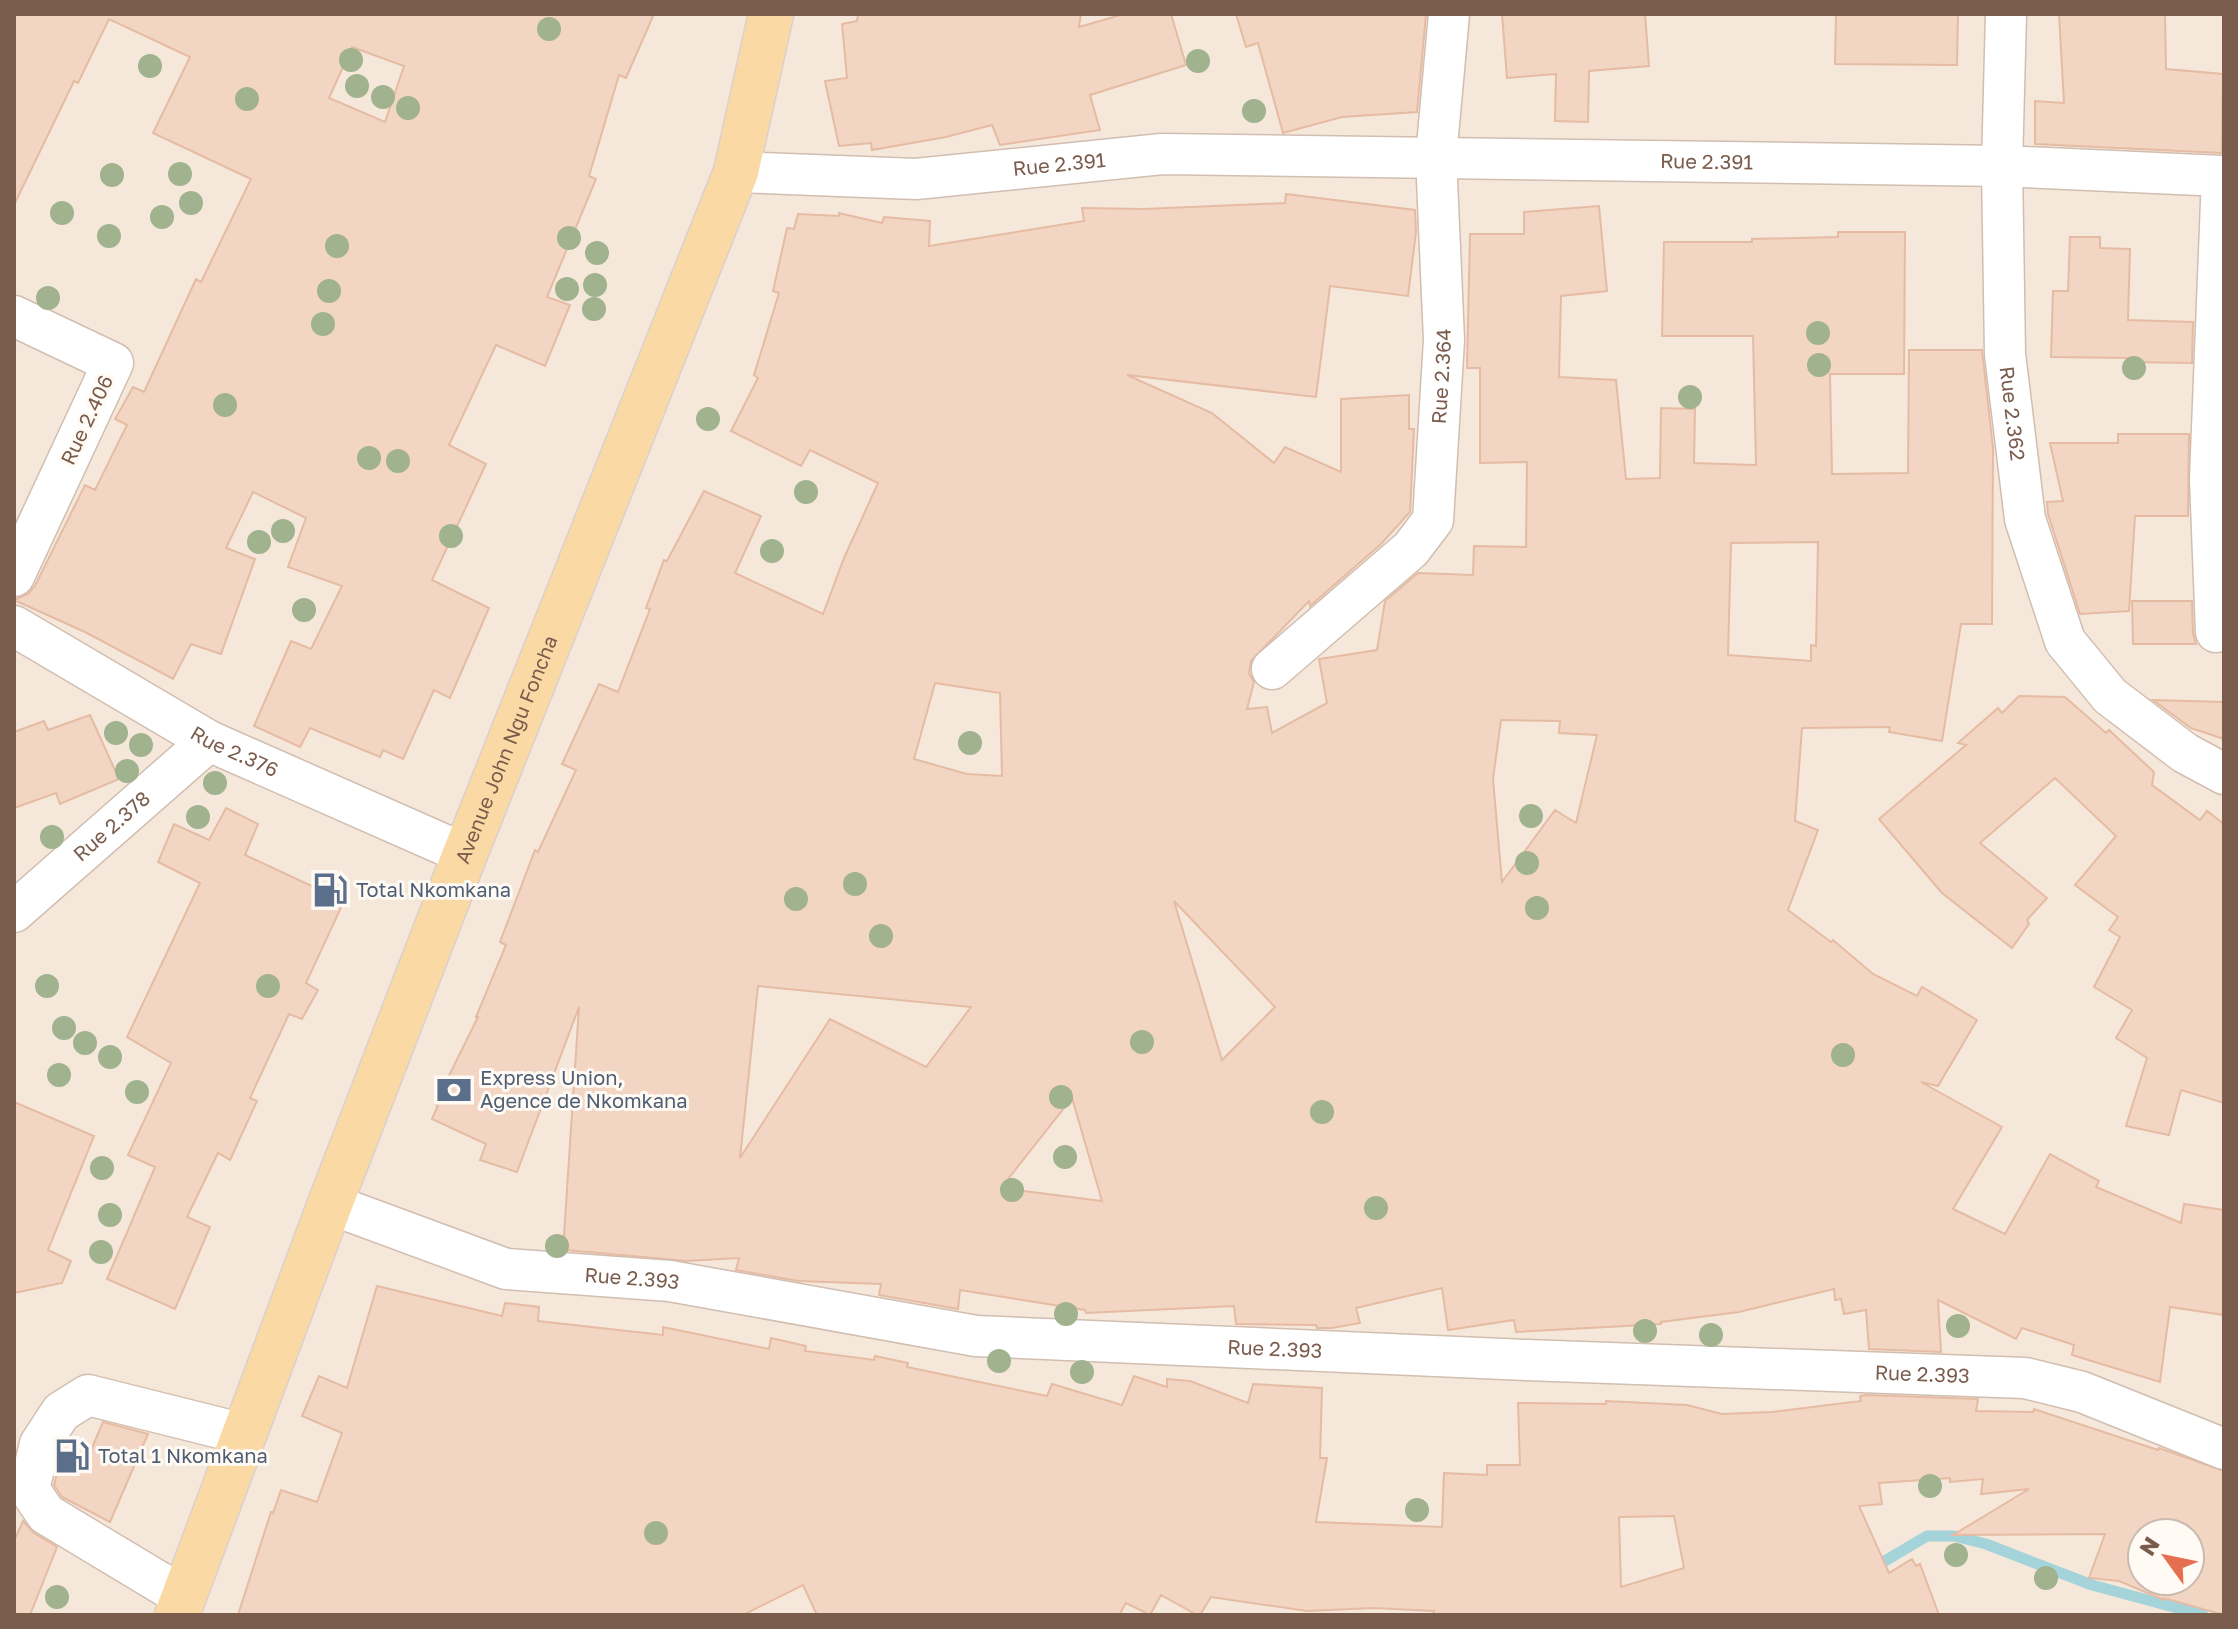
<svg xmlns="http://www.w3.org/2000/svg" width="2238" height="1629" font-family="'Golos Text',sans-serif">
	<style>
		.residential { fill: #f5e8da; fill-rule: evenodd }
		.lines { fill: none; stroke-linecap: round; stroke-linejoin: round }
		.stream { stroke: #a5d3da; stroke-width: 11 }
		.building { fill: #f3d5c3; stroke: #e6bba3; stroke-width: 2; fill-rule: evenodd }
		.minor-casing { stroke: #d1beb0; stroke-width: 43 }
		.major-casing { stroke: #dad1cd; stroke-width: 47 }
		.minor { stroke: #fff; stroke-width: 40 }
		.major { stroke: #fbd9a5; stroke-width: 44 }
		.tree { fill: #a0b28e }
		.labels { text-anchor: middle; stroke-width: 6; stroke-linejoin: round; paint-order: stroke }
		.street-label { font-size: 20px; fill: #7a5c4d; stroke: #fffaf3 }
		.service-label { font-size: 20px; fill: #4e5e75; stroke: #fffaf3; text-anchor: start }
	</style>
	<rect width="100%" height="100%" fill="#fdf6ec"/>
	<path class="residential" d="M14 14H2224V1615H14ZM2142 1533H2190V1581H2142Z"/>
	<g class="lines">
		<path class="stream" d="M1873 1568 1927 1536H1954L1986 1544 2092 1585 2203 1615"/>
	</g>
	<path class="building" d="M14 14H654L626 78 619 75 589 176 596 179 547 297 570 305 545 366 496 345 449 445 486 464 432 580 489 608 450 698 434 690 403 759 383 750 380 757 310 728 300 747 254 726 291 641 311 649 342 586 288 567 306 518 253 492 226 548 255 559 221 654 191 644 173 679 85 632 14 600 28 594 35 586 85 485 95 490 127 425 115 419 133 387 144 392 196 279 201 282 251 179 153 133 190 57 109 19 78 83 74 81 14 205ZM352 47 404 66 385 122 329 98Z
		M858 14H1081L1079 27 1124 14H1171L1186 65 1090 95 1100 130 1000 145 992 125 946 137 872 150 871 143 839 146 825 81 847 78 842 24 857 21Z
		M1236 14H1426L1417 112 1342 117 1283 133 1258 43 1246 47Z
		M1502 14H1645L1649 66 1589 71 1588 122 1555 121 1556 74 1507 78Z
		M1836 14H1958L1957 65 1835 64Z
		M2059 14H2165L2166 69 2223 74 2222 153 2035 144V101L2064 103Z
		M1286 194 1415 210 1416 232 1408 296 1330 286 1316 397 1127 375 1212 413 1274 463 1285 447 1341 472V399L1409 395V429H1414L1410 512 1381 544 1310 606 1309 601 1251 661 1249 673 1254 682 1247 709 1267 707 1272 733 1327 703 1319 659 1377 650 1385 601 1418 573 1473 575 1474 546 1526 547 1527 462 1480 463V368H1467L1470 234H1524V212L1599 206 1607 291 1561 296 1559 377 1616 380 1626 479 1660 478 1661 408 1695 409 1694 463 1756 465 1753 336H1662L1664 242H1752V239L1838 237V232H1905L1904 374H1830L1832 474 1908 473 1909 350H1982L1993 448 1992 624H1961L1942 741 1889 732 1890 727 1802 728 1795 821 1818 830 1788 910 1831 942 1833 940 1873 974 1917 996 1922 987 1977 1020 1938 1086 1921 1082 2002 1127 1953 1209 2005 1234 2050 1154 2099 1181 2096 1187 2181 1223 2184 1204 2224 1210V1315L2170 1307 2160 1382 2072 1355 2074 1345 2022 1328 2016 1339 1938 1300 1941 1352 1869 1349 1866 1310 1844 1314 1841 1299 1835 1300 1834 1289 1739 1312 1661 1322V1324L1516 1332 1514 1320 1448 1330 1442 1288 1356 1308 1360 1323 1332 1328H1317L1316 1325 1236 1324 1234 1306 1086 1313 1085 1310 960 1290 958 1309 879 1295 881 1284 798 1281 736 1270 739 1258 686 1261 566 1250 564 1235 579 1007 517 1172 480 1160 486 1144 432 1119 438 1105 435 1104 478 1017H476L506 945 500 942 535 850 538 852 576 770 562 764 599 684 618 692 650 609 646 608 664 560 667 561 704 491 761 516 735 573 823 614 844 558 878 483 810 450 801 466 731 431 758 378 754 375 779 293 773 291 787 228 794 229 798 214 839 216V213L882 223 884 217 930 221 929 246 1084 221 1082 208 1144 209 1285 203ZM1818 542 1816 646 1811 645V661L1728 655 1731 543ZM935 683 1000 693 1002 776 967 774 914 759ZM1501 720 1560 721 1559 733 1597 735 1576 823 1555 810 1502 882 1493 779ZM1174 901 1275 1007 1222 1060ZM758 986 971 1007 926 1067 830 1019 740 1158ZM1072 1098 1102 1201 1001 1188Z
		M2070 237H2100V248L2130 249 2128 320 2193 322 2192 363 2129 362 2130 358 2051 357 2053 291H2068Z
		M2118 434H2189L2188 516H2135L2129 611 2080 614 2048 514 2047 502 2063 501 2050 443H2118Z
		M2132 601H2192L2193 633 2196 644H2133Z
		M2019 696 2065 697 2106 733 2109 730 2154 772 2152 785 2200 820 2207 811 2224 824V1103L2181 1090 2169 1135 2126 1126 2147 1058 2116 1038 2132 1010 2094 987 2120 937 2109 930 2118 917 2075 885 2116 836 2055 778 1980 843 2047 898 2027 920 2029 924 2012 948 1942 893 1879 819 1966 745 1958 743 1998 708 2002 713Z
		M2153 700 2224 702V739L2191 728Z
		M90 715 119 779 60 804 56 793 14 808V732L44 721 48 730Z
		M226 808 258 824 245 855 344 901 306 983 318 990 302 1019 289 1014 250 1098 257 1101 230 1160 218 1153 187 1217 210 1227 175 1309 107 1279 155 1167 128 1155 171 1063 127 1037 200 883 158 862 174 824 209 840Z
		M14 1102 94 1136 48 1250 71 1261 62 1283 14 1293Z
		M377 1286 502 1316 505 1303 539 1307 538 1321 663 1335V1327L769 1349 771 1338 806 1346 805 1351 874 1360 875 1356 908 1363 907 1367 1047 1396 1052 1384 1122 1405 1134 1376 1167 1387V1379L1190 1381 1248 1403 1253 1384 1322 1388 1320 1458H1327L1316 1522 1442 1527 1444 1473 1487 1475V1465H1520L1518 1403 1606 1404V1401L1687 1405 1722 1414 1771 1412 1861 1401 1860 1396 1866 1395 1978 1399 1976 1411 2033 1412 2034 1409 2158 1450 2159 1448 2224 1471V1615L2164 1598V1600L2119 1581 2089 1578 2105 1534 1953 1535 2029 1489 1981 1494 1983 1479 1950 1482V1478L1879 1483 1882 1504 1859 1506 1889 1573 1912 1559 1916 1566 1920 1564 1939 1615H1433L1434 1611 1374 1608 1307 1611 1211 1597 1200 1615H1197L1161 1595 1150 1615 1126 1603 1119 1615H817L803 1585 743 1615H238L271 1512 273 1513 281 1490 317 1502 342 1433 302 1416 319 1376 347 1388ZM1674 1516 1684 1568 1621 1587 1619 1517ZM2142 1533H2190V1581H2142Z
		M103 1422 148 1434 110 1522 62 1497 54 1485 62 1452 86 1462Z
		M23 1521 34 1533 57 1547 30 1615H14V1541Z"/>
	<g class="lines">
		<g class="minor-casing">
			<g id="minor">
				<path id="s1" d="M2006 14 2002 166 2005 354 2025 519 2065 641 2110 696 2185 753 2224 774"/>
				<path id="s2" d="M736 172 916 179 1162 154 2002 166 2222 176 2210 479 2216 632"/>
				<path d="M14 316 113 363 14 576"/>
				<path id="s3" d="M14 626 209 741 465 854"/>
				<path id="s4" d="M1272 669 1411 549 1433 520 1444 340 1436 157 1449 14"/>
				<path id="s5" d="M14 912 209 741"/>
				<path id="s6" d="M330 1204 506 1269 670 1281 976 1336 1527 1360 2025 1378 2082 1392 2224 1449"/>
				<path d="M184 1597 46 1514 29 1489 40 1444 61 1412 88 1395 244 1434"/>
			</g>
		</g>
		<g class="major-casing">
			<g id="major">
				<path id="s7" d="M177 1615 330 1204 465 854 736 172 771 14"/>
			</g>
		</g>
		<use href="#minor" class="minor"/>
		<use href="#major" class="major"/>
	</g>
	<g class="tree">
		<circle cx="549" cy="29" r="12"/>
		<circle cx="351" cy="60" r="12"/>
		<circle cx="1198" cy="61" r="12"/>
		<circle cx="150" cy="66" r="12"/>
		<circle cx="357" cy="86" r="12"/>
		<circle cx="383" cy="97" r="12"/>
		<circle cx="247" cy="99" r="12"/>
		<circle cx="408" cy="108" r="12"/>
		<circle cx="1254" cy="111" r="12"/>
		<circle cx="180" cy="174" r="12"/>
		<circle cx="112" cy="175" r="12"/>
		<circle cx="191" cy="203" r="12"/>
		<circle cx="62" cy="213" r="12"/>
		<circle cx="162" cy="217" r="12"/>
		<circle cx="109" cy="236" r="12"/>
		<circle cx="569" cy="238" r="12"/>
		<circle cx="337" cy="246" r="12"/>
		<circle cx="597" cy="253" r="12"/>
		<circle cx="595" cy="285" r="12"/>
		<circle cx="567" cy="289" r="12"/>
		<circle cx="329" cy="291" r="12"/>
		<circle cx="48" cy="298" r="12"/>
		<circle cx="594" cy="309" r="12"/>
		<circle cx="323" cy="324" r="12"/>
		<circle cx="1818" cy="333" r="12"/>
		<circle cx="1819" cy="365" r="12"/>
		<circle cx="2134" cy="368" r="12"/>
		<circle cx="1690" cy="397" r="12"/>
		<circle cx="225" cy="405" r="12"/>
		<circle cx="708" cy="419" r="12"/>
		<circle cx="369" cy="458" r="12"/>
		<circle cx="398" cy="461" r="12"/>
		<circle cx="806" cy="492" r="12"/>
		<circle cx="283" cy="531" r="12"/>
		<circle cx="451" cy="536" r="12"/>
		<circle cx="259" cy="542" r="12"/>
		<circle cx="772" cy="551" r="12"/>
		<circle cx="304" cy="610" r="12"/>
		<circle cx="116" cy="733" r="12"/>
		<circle cx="970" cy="743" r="12"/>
		<circle cx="141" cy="745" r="12"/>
		<circle cx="127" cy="771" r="12"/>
		<circle cx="215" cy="783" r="12"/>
		<circle cx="1531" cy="816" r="12"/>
		<circle cx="198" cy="817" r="12"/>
		<circle cx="52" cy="837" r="12"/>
		<circle cx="1527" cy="863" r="12"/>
		<circle cx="855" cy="884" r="12"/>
		<circle cx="796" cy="899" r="12"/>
		<circle cx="1537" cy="908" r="12"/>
		<circle cx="881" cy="936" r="12"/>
		<circle cx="47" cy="986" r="12"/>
		<circle cx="268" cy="986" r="12"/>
		<circle cx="64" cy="1028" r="12"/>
		<circle cx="1142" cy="1042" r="12"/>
		<circle cx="85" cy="1043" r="12"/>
		<circle cx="1843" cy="1055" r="12"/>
		<circle cx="110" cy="1057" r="12"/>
		<circle cx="59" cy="1075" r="12"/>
		<circle cx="137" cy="1092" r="12"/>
		<circle cx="1061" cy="1097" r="12"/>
		<circle cx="1322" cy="1112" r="12"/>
		<circle cx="1065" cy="1157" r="12"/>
		<circle cx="102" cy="1168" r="12"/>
		<circle cx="1012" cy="1190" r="12"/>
		<circle cx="1376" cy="1208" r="12"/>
		<circle cx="110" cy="1215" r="12"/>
		<circle cx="557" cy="1246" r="12"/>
		<circle cx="101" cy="1252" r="12"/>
		<circle cx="1066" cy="1314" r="12"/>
		<circle cx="1958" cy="1326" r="12"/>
		<circle cx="1645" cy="1331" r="12"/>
		<circle cx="1711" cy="1335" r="12"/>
		<circle cx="999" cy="1361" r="12"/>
		<circle cx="1082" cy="1372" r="12"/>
		<circle cx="1930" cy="1486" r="12"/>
		<circle cx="1417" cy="1510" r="12"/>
		<circle cx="656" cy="1533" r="12"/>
		<circle cx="1956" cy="1555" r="12"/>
		<circle cx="2046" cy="1578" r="12"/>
		<circle cx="57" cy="1597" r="12"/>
	</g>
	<defs>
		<g id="fuel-bare" transform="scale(2.76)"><path d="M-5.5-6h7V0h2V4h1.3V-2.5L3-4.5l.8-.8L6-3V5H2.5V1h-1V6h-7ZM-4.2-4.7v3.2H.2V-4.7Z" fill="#5c6f8a" stroke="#fffaf3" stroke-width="2.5" paint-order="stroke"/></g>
		<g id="bank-bare" transform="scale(2.76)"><path d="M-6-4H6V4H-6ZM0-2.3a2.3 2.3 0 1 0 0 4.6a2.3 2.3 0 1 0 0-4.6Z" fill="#5c6f8a" stroke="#fffaf3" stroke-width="2.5" paint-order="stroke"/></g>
	</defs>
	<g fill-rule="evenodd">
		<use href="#fuel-bare" x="330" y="890"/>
		<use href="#bank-bare" x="454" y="1090"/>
		<use href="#fuel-bare" x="72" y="1456"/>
	</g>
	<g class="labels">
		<g class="street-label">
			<text dy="7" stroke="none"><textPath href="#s2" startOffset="972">Rue 2.391</textPath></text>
			<text dy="7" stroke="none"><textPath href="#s2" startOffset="324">Rue 2.391</textPath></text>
			<text dy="7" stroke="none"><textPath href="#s4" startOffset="364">Rue 2.364</textPath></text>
			<text dy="7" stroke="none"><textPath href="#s1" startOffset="400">Rue 2.362</textPath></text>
			<text transform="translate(87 420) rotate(-65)" y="7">Rue 2.406</text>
			<text dy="7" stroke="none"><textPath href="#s7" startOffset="926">Avenue John Ngu Foncha</textPath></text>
			<text dy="7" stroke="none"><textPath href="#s3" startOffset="254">Rue 2.376</textPath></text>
			<text dy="7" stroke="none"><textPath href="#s5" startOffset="130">Rue 2.378</textPath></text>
			<text dy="7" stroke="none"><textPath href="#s6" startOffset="314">Rue 2.393</textPath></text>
			<text dy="7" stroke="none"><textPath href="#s6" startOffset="962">Rue 2.393</textPath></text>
			<text dy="7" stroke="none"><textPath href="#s6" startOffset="1610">Rue 2.393</textPath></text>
		</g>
		<g class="service-label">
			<text x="356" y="897">Total Nkomkana</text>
			<text x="480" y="1085">Express Union,<tspan x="480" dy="23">Agence de Nkomkana</tspan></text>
			<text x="98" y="1463">Total 1 Nkomkana</text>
		</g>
	</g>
	<rect width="2238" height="1629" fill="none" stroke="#7a5c4d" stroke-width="32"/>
	<g transform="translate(2166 1557) rotate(303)"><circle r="38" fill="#fffaf3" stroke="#cabbb1" stroke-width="2"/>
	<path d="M0-6L14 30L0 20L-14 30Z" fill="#e76f51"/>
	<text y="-12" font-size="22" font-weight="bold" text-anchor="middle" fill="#7a5c4d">N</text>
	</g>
</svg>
